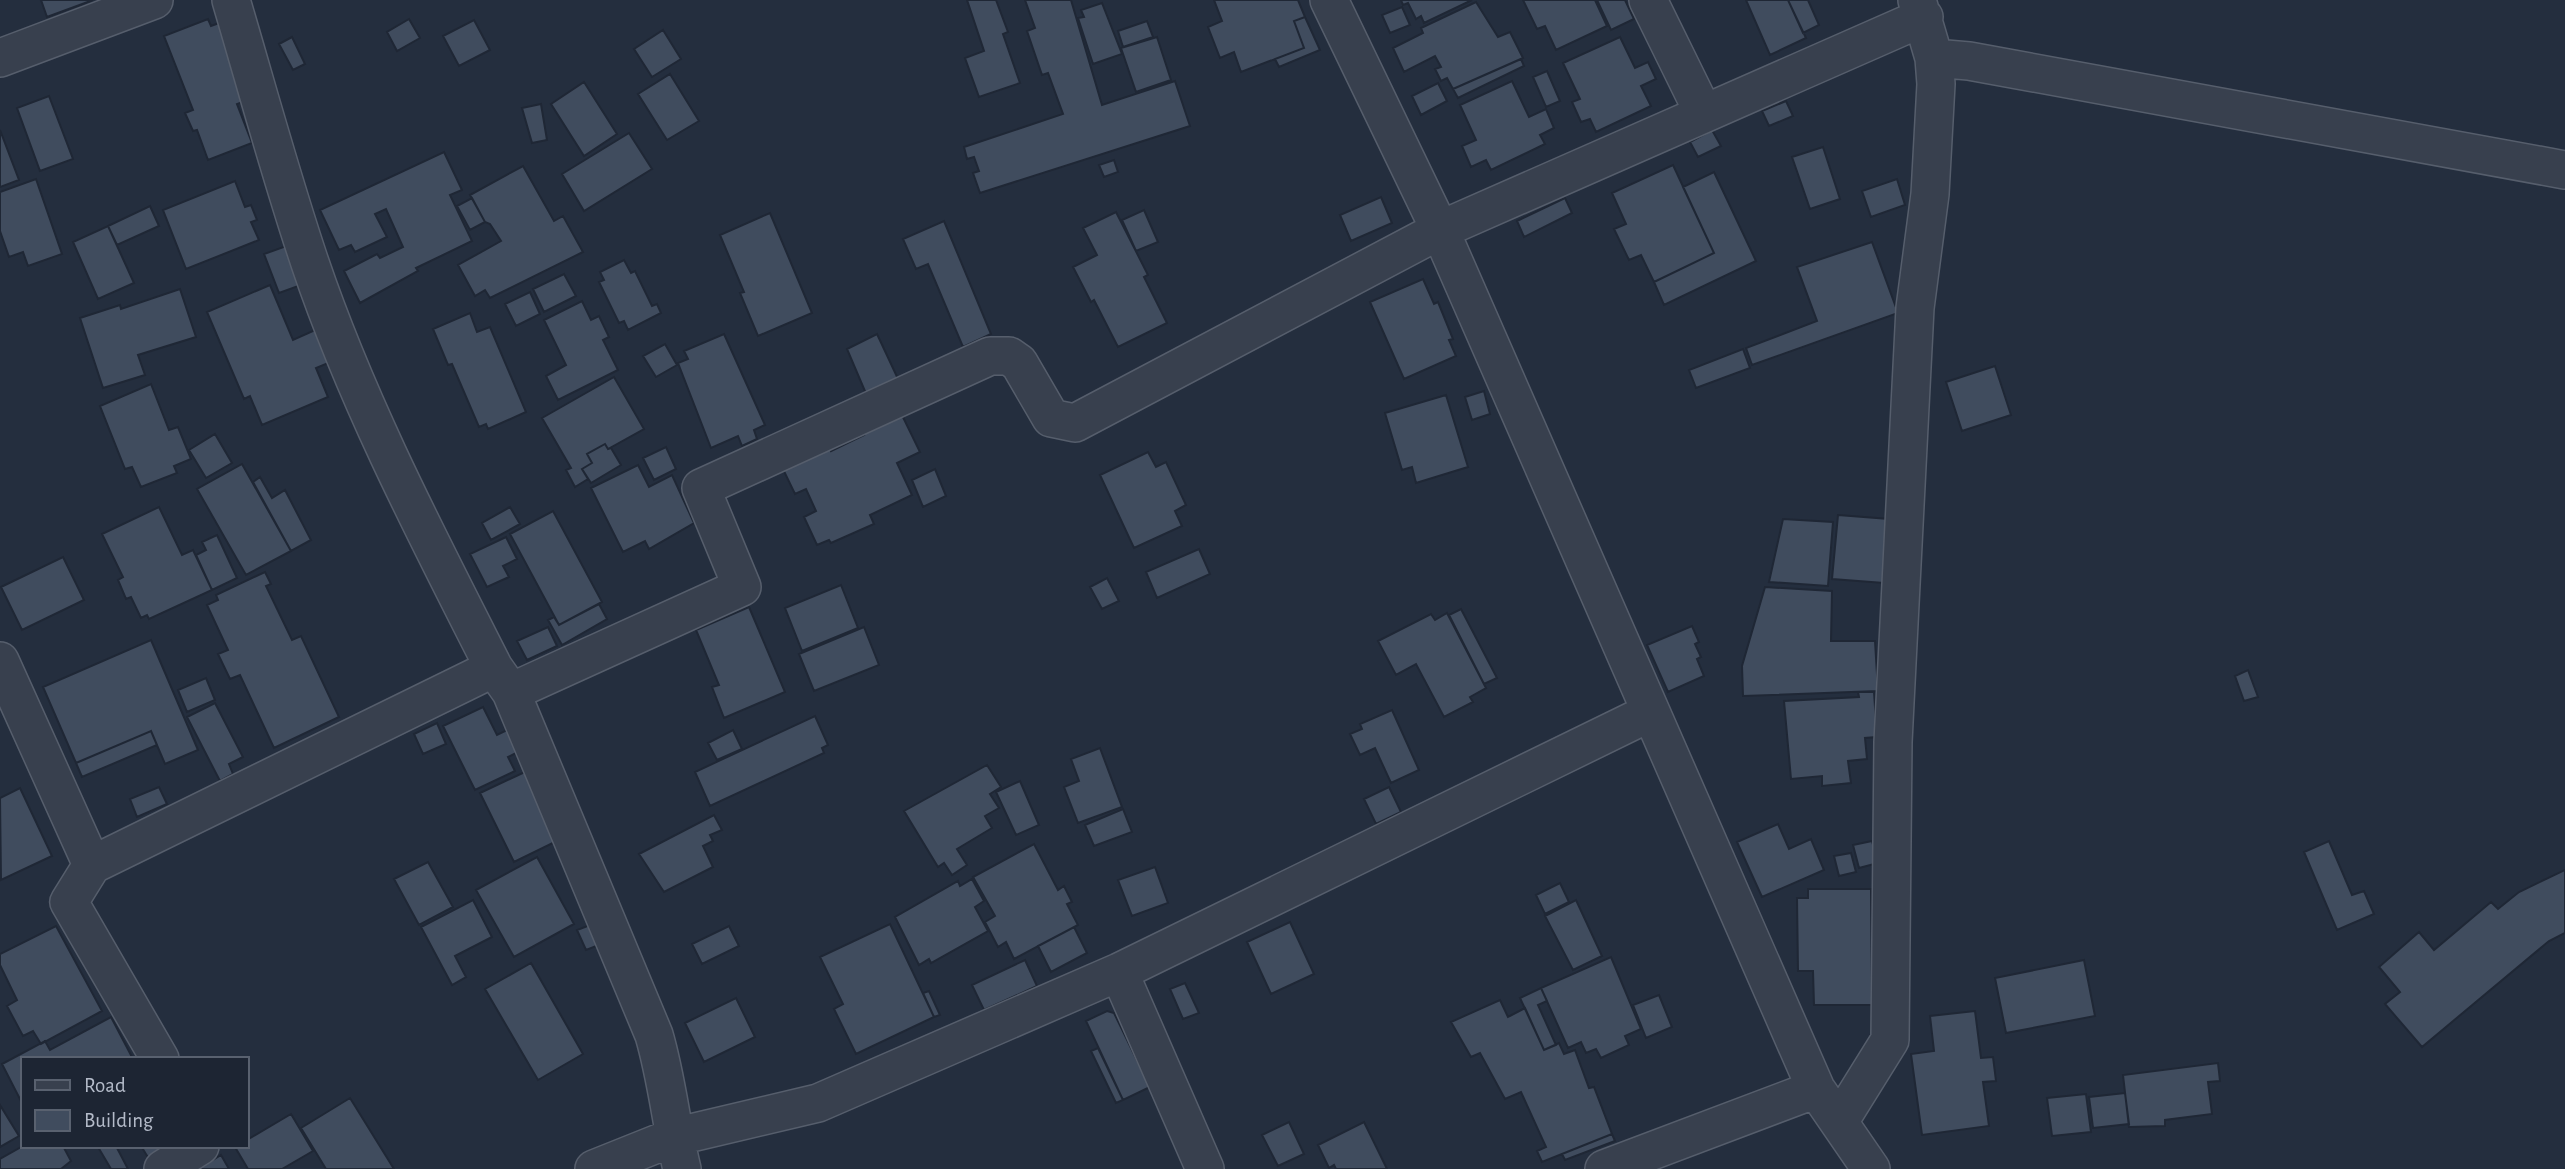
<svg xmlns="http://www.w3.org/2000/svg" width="2565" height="1169" font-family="'Alegreya Sans',sans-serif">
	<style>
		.building { fill: #404c5e; stroke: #1f2735; stroke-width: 2 }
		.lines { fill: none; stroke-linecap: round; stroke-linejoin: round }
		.street-casing { stroke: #565e6c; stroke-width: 40 }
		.street { stroke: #38404e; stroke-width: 37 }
	</style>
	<rect width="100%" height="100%" fill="#242e3e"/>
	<path class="building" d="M41 0H93L47 17Z
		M967 0H996L1008 32 1003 34 1020 83 979 97 965 58 984 51Z
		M1025 0H1071L1102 105 1175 81 1190 126 980 193 973 173 979 171 974 157 967 159 964 147 1063 114 1048 73 1042 75 1027 31 1035 28Z
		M1214 0H1298L1305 17 1294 21 1304 48 1241 72 1234 52 1220 58 1208 27 1222 21Z
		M1401 0H1472L1424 23 1421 16 1416 19 1408 3 1403 5Z
		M1523 0H1595L1607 26 1556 50 1545 26 1537 29Z
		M1597 0H1625L1634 19 1611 30Z
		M1746 0H1788L1806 38 1770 55Z
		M1788 0H1808L1819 25 1803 33Z
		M1476 2 1498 37 1510 32 1523 58 1453 89 1447 78 1441 81 1435 69 1441 67 1435 56 1404 72 1393 48 1423 33 1421 28Z
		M1102 3 1122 54 1093 64 1078 18 1084 17 1081 10Z
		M1402 7 1410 25 1390 33 1382 15Z
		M1305 17 1320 50 1279 67 1275 59 1304 48 1294 21Z
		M208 19 211 26 222 22 251 99 237 104 252 143 208 160 197 130 193 131 185 113 193 110 164 36Z
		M409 19 420 38 397 51 387 32Z
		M474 20 490 50 459 66 443 36Z
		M1147 21 1153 37 1123 47 1118 31Z
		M663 30 681 59 652 77 634 49Z
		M292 37 305 64 293 70 279 44Z
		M1157 37 1171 80 1136 92 1121 48Z
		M1620 37 1635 68 1648 62 1656 79 1641 86 1651 106 1596 132 1590 119 1581 122 1572 102 1580 99 1563 63Z
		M1521 59 1524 66 1458 98 1453 89Z
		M1547 71 1560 101 1546 107 1533 77Z
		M670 74 699 121 667 140 638 94Z
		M1512 81 1529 117 1546 109 1554 128 1540 135 1545 144 1491 170 1486 160 1471 167 1462 146 1476 140 1460 105Z
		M584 82 617 134 584 156 551 104Z
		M1438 83 1447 101 1421 115 1412 96Z
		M49 96 73 159 40 171 17 108Z
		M1786 101 1793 116 1769 126 1762 111Z
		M541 104 547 140 532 143 522 108Z
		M0 130 19 180 0 187Z
		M1712 130 1721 146 1698 157 1690 142Z
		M629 133 652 169 584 211 562 174Z
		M1823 147 1840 199 1810 209 1792 157Z
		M444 152 462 190 450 195 472 241 416 268 418 271 360 303 344 271 377 254 380 258 403 247 386 209 375 214 387 237 355 252 351 245 339 250 320 210Z
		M1114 160 1118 172 1104 177 1099 165Z
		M1673 165 1714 253 1654 282 1641 255 1629 260 1614 229 1626 224 1612 193Z
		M523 166 554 221 563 216 583 252 490 298 485 290 475 296 458 265 501 241 490 224 485 222 470 195Z
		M1714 172 1756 261 1664 305 1654 282 1714 253 1683 187Z
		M36 179 62 254 28 266 23 252 9 257 0 231V192Z
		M1897 179 1905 205 1871 217 1862 191Z
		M235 181 245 207 251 205 257 220 251 222 259 240 186 269 163 210Z
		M1381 197 1392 223 1351 241 1340 215Z
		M472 198 485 222 470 230 457 206Z
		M1565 198 1572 213 1524 237 1517 221Z
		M150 206 159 226 117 245 108 226Z
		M1144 210 1158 242 1136 251 1122 220Z
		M1116 212 1148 275 1144 277 1167 323 1118 347 1094 300 1091 302 1073 267 1097 255 1083 228Z
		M770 213 812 313 758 336 740 293 744 292 720 235Z
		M944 221 991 334 963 347 928 264 916 269 903 239Z
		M108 226 134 283 98 299 73 242Z
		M1872 242 1898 313 1752 365 1746 348 1817 321 1797 267Z
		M289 245 304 284 279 293 264 254Z
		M624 260 631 273 635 271 652 306 657 304 661 313 628 330 624 321 619 323 599 282 604 280 600 272Z
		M564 274 576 296 544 312 533 289Z
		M1423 279 1434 304 1438 302 1453 339 1449 340 1456 356 1404 379 1370 302Z
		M270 285 293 340 324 326 338 359 316 368 328 397 262 425 250 396 244 399 207 312Z
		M180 289 196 337 138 355 145 375 103 388 80 318 120 305 121 309Z
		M530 292 540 314 516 326 505 304Z
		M582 301 591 320 599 316 609 337 603 340 618 370 558 400 546 376 566 365 544 320Z
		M470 313 477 332 490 327 526 412 488 429 486 424 479 427 452 364 448 365 433 329Z
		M724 334 765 425 754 430 757 439 742 446 738 436 711 448 678 363 688 359 684 351Z
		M877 334 899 381 867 396 847 349Z
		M665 344 677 365 656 377 643 356Z
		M1743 349 1750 368 1696 388 1689 370Z
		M1995 366 2011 415 1962 431 1946 382Z
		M614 377 644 429 608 449 605 444 587 454 592 463 582 469 588 479 575 487 566 470 571 468 542 418Z
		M151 384 169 430 178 427 191 459 174 466 177 473 141 487 132 467 125 469 100 406Z
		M1484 391 1490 414 1472 420 1465 397Z
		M1446 395 1468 467 1416 483 1412 467 1402 470 1385 413Z
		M900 411 920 452 897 463 912 495 870 515 874 524 831 543 829 540 817 545 804 517 816 511 806 489 795 494 781 465 828 443 831 451 864 435 861 429Z
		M215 434 232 463 206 478 189 450Z
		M605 444 608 449 611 448 621 465 591 483 582 469 592 463 587 454Z
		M666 447 676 469 654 480 643 458Z
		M1148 452 1156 467 1166 462 1186 505 1175 511 1182 526 1134 548 1100 475Z
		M242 464 291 551 246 575 197 489Z
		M638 465 649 487 672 475 694 523 649 549 645 541 623 552 591 488Z
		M935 469 946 496 923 507 912 480Z
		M260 477 272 498 285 490 311 540 291 551 253 482Z
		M159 507 182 555 193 550 212 590 149 619 147 615 141 618 131 597 126 599 118 580 123 577 102 534Z
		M510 507 520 524 491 540 482 523Z
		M553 511 602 602 559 625 510 534Z
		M1838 515 1889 519 1884 583 1832 579Z
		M1783 519 1833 522 1828 586 1769 582Z
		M217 535 237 578 212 590 196 555 206 550 202 542Z
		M506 537 517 559 503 566 509 577 487 587 470 554Z
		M1199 549 1210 574 1157 598 1146 572Z
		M63 557 84 600 22 630 1 587Z
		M265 572 271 584 266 586 292 640 301 636 339 717 274 748 240 675 230 679 218 654 228 650 207 605 218 600 216 595Z
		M1107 578 1119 601 1102 609 1090 587Z
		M841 585 858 628 802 651 785 608Z
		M1765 587 1832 591 1831 641H1875L1878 691 1743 696 1742 666Z
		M599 604 607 619 562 645 548 620 554 617 559 625Z
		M749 607 785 692 724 718 712 687 719 685 696 630Z
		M1461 609 1497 678 1484 684 1449 615Z
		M1447 613 1486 688 1470 697 1473 702 1444 717 1416 664 1396 675 1378 641 1431 614 1435 620Z
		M1692 626 1699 642 1695 644 1701 657 1697 659 1704 676 1668 692 1647 645Z
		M548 627 557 646 527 660 517 641Z
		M864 627 879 665 814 691 799 654Z
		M151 640 198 750 165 764 151 731 76 763 43 687Z
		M2248 670 2258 697 2244 701 2235 676Z
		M206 678 215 700 187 712 178 690Z
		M1858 692H1874L1877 737 1865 738 1867 759 1848 761 1851 783 1822 786V776L1791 779 1784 701 1859 697Z
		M215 703 243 757 229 764 233 774 220 781 187 717Z
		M483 707 497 735 507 730 518 752 508 757 515 771 475 790 443 726Z
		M1392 710 1419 770 1391 783 1375 748 1360 755 1350 734 1362 729 1360 724Z
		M815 716 828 745 822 748 824 753 710 806 695 772Z
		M437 723 446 744 423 754 414 734Z
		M733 730 742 749 717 760 708 743Z
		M151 731 157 745 82 777 76 763Z
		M1100 748 1122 807 1078 823 1064 787 1079 781 1071 759Z
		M987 765 1001 787 990 794 999 808 985 816 992 828 957 849 967 865 952 875 944 863 938 867 904 811Z
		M527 771 559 840 514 862 480 793Z
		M1020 781 1039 825 1016 835 996 792Z
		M159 787 167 804 137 817 130 799Z
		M1389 787 1401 812 1376 824 1364 799Z
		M20 788 52 856 1 880 0 798Z
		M1123 809 1132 832 1094 846 1085 825Z
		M714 815 722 830 710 835 713 841 703 846 713 867 664 892 639 854Z
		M1778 824 1789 849 1811 839 1824 870 1762 897 1737 842Z
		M1872 841 1878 863 1859 868 1853 845Z
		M2329 841 2352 895 2364 891 2374 914 2337 930 2304 852Z
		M1034 844 1058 890 1064 886 1072 902 1067 904 1078 925 1014 959 1006 942 998 947 985 922 995 916 973 877Z
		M1851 853 1856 872 1839 876 1834 856Z
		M537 857 574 924 514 957 476 890Z
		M428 862 453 907 419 925 394 879Z
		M1155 867 1168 903 1132 916 1118 880Z
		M2565 870V933L2549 941 2422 1047 2385 1004 2400 992 2379 967 2419 932 2434 950 2491 902 2498 909 2519 892Z
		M972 879 984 901 975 907 988 931 931 963 929 959 919 965 895 917 958 881 960 886Z
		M1560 883 1569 902 1545 914 1536 895Z
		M1808 889H1871L1872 1005H1814L1813 971H1798L1797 898H1808Z
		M473 900 492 937 455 956 466 977 452 985 421 927Z
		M1576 900 1602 956 1573 970 1545 916Z
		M598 922 607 942 586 950 577 930Z
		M1290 922 1314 974 1271 994 1247 942Z
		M890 924 934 1017 856 1054 834 1009 843 1004 820 957Z
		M56 926 102 1011 41 1044 33 1031 23 1036 7 1006 17 1000 0 965V954Z
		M729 926 739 946 702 964 692 944Z
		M1074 927 1087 953 1051 972 1038 946Z
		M1611 957 1641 1029 1625 1036 1629 1045 1601 1058 1596 1049 1586 1053 1581 1042 1568 1048 1541 988Z
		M1025 960 1037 986 984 1010 972 985Z
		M2084 960 2095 1016 2006 1033 1995 978Z
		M531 963 583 1054 538 1080 485 989Z
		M1185 983 1199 1013 1183 1019 1170 989Z
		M1541 988 1547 1001 1538 1005 1556 1045 1544 1050 1520 998Z
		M929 991 940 1015 934 1017 923 993Z
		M1659 995 1672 1027 1646 1038 1633 1005Z
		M736 998 755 1037 704 1062 685 1023Z
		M1500 1000 1508 1017 1525 1008 1544 1050 1559 1043 1564 1054 1575 1050 1589 1088 1594 1087 1612 1134 1542 1162 1537 1151 1546 1147 1521 1092 1505 1099 1480 1053 1471 1057 1451 1022Z
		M1107 1011 1114 1013 1150 1087 1123 1100 1086 1021Z
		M1975 1011 1981 1058 1993 1057 1996 1081 1983 1082 1989 1126 1922 1135 1911 1054 1934 1051 1930 1016Z
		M111 1017 133 1059H23V1105L2 1064 45 1041 50 1050Z
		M1098 1048 1123 1100 1116 1103 1091 1051Z
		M2218 1063 2220 1081 2208 1082 2212 1114 2165 1120V1126L2129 1127 2123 1075Z
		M2125 1093 2129 1124 2093 1128 2089 1097Z
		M2086 1094 2091 1132 2052 1136 2047 1098Z
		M350 1098 394 1169H326L301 1128Z
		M0 1105 19 1136 0 1147Z
		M291 1114 313 1151 282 1169H248L235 1147 247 1146V1140Z
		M1289 1122 1304 1154 1278 1166 1262 1135Z
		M1364 1122 1387 1169H1336L1334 1165 1329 1168 1318 1145Z
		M1612 1134 1615 1141 1565 1160 1562 1154Z
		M23 1146H63L71 1161 61 1169H0V1159Z
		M116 1146 128 1169H111L98 1147Z
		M141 1146H173L149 1159Z
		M221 1155 229 1169H198Z"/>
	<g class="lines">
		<g class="street-casing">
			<path id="street" d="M231 0C257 88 281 177 310 263 357 402 428 538 494 668L511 692 654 1035C667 1079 671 1124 682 1169
				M1329 0 1440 230 1816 1089 1871 1169
				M1648 0 1703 112
				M0 58 154 0
				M1934 58 1969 61 2565 170
				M0 661 92 865
				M511 692 742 587 701 488 990 356H1009L1019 363 1051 418 1075 423 1440 230 1924 17
				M1119 972 1205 1169
				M160 1059 69 902 92 865 494 668
				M1839 1122 1890 1040 1893 742 1915 308 1930 194 1936 84 1934 58 1917 0
				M163 1169 200 1146
				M594 1169 674 1137 818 1103 1119 972 1649 713
				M1604 1169 1816 1089"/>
		</g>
		<use href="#street" class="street"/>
	</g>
	<rect x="21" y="1057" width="228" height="91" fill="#1d2533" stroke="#59616f" stroke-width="2"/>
	<rect x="35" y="1080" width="35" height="10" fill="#38404e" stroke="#59616f" stroke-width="2"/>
	<text x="84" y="1092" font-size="21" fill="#b4bbc9">Road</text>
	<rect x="35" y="1110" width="35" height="21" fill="#404c5e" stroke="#59616f" stroke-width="2"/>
	<text x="84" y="1127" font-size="21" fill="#b4bbc9">Building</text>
</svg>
